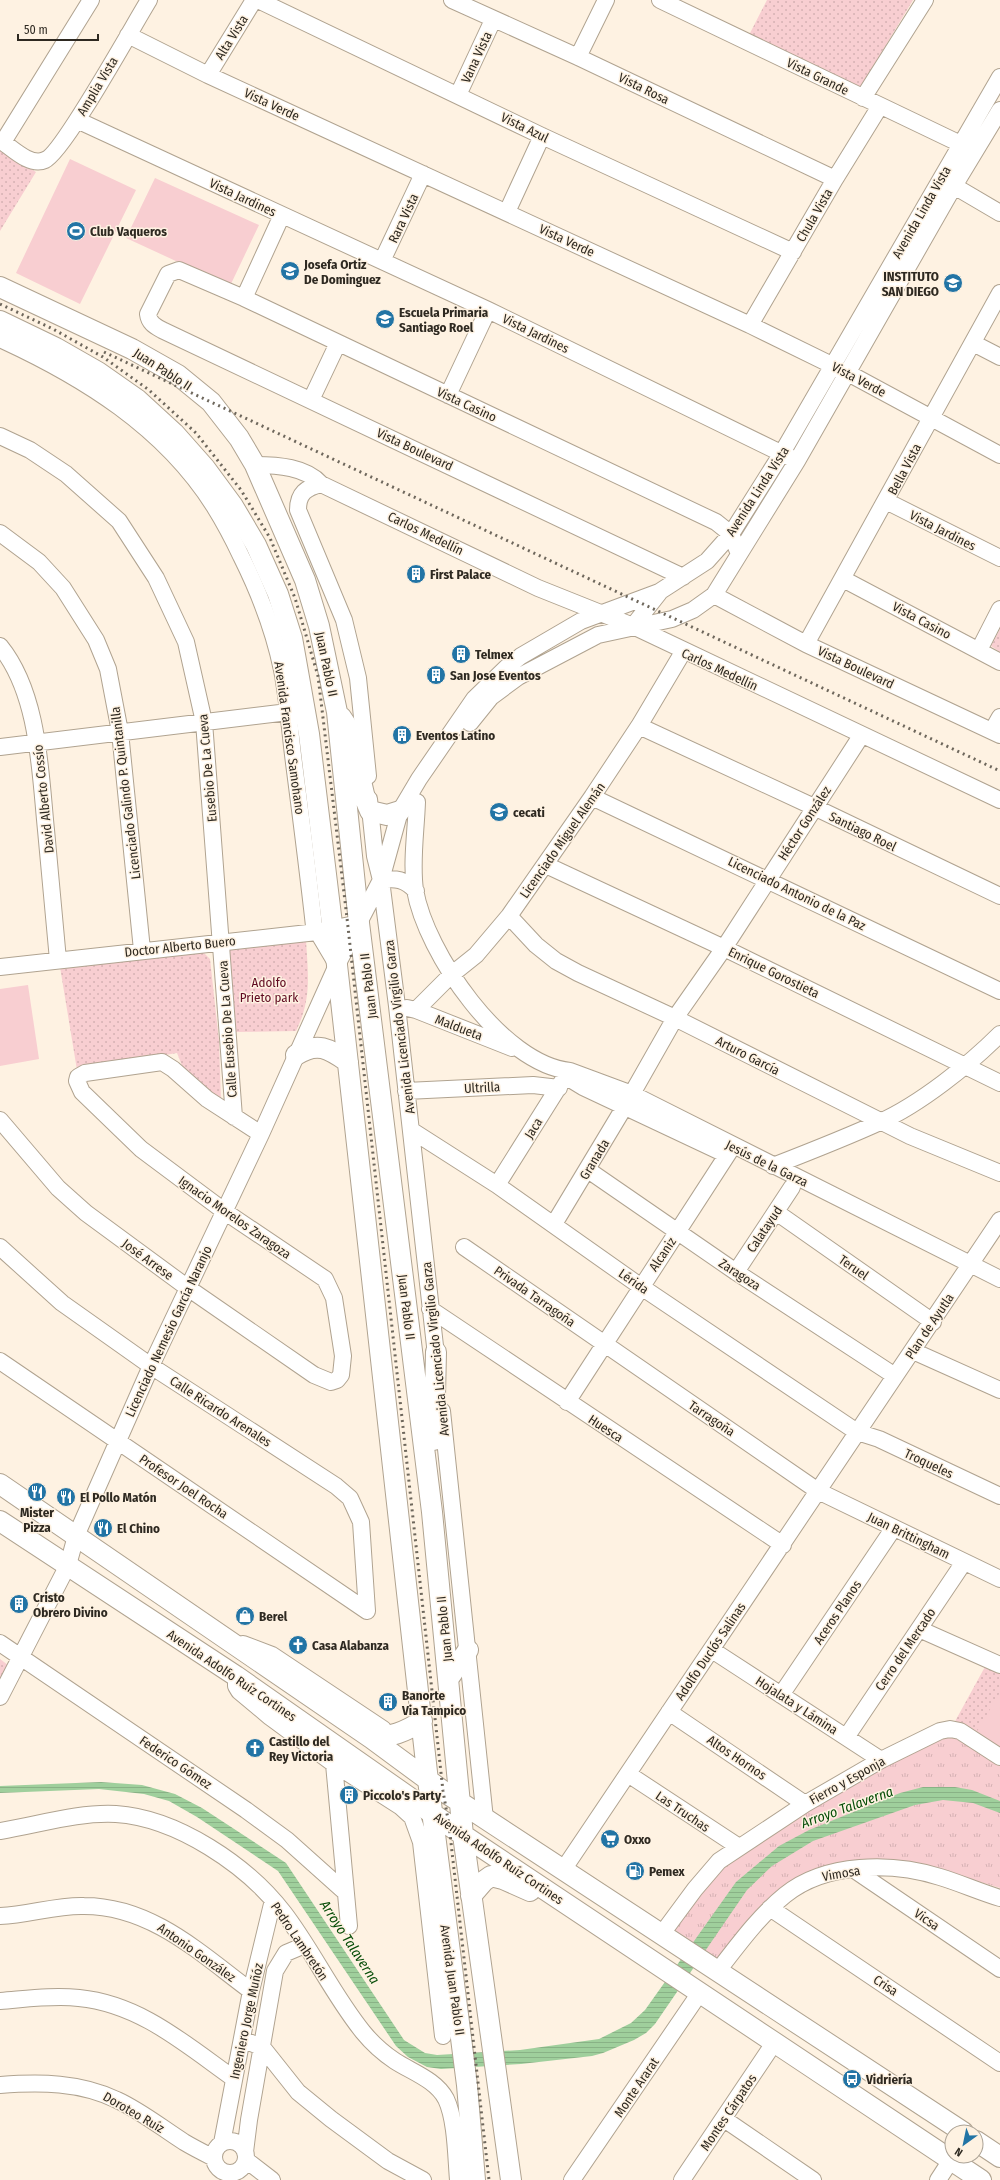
<svg xmlns="http://www.w3.org/2000/svg" width="1000" height="2180" font-family="'Fira Sans Condensed',sans-serif">
	<style>
		.grass { fill: url(#grass-tufts) }
		.park { fill: url(#park-dots) }
		.pitch { fill: #f8ced1 }
		.water { fill: url(#water-rules) }
		.lines { fill: none; stroke-linecap: round; stroke-linejoin: round }
		.minor-casing { stroke: #b0a390; stroke-width: 18 }
		.major-casing { stroke: #b0a390; stroke-width: 22 }
		.minor { stroke: #fff; stroke-width: 16 }
		.major { stroke: #fff; stroke-width: 20 }
		.rail { stroke: #6e675c; stroke-width: 3; stroke-dasharray: 2 4; stroke-linecap: butt }
		.labels { text-anchor: middle; stroke-width: 3; stroke-linejoin: round; paint-order: stroke }
		.street-label { font-size: 13px; fill: #2e2921; stroke: #fef2e2 }
		.poi-label { font-size: 13px; font-weight: bold; fill: #2e2921; stroke: #fef2e2; text-anchor: start }
		.park-label { font-size: 13px; fill: #600a21; stroke: #fef2e2 }
		.water-label { font-size: 14px; font-style: italic; fill: #074d08; stroke: #fef2e2 }
	</style>
	<defs>
		<pattern id="grass-tufts" width="24" height="20" patternUnits="userSpaceOnUse"><rect width="24" height="20" fill="#f8ced1"/><path d="M3 7l-1-3M5 7V3M7 7l1-3M15 17l-1-3M17 17v-4M19 17l1-3" fill="none" stroke="#d5b1b3"/></pattern>
		<pattern id="park-dots" width="8" height="8" patternUnits="userSpaceOnUse"><rect width="8" height="8" fill="#f8ced1"/><path d="M2 2h.1M6 6h.1" fill="none" stroke="#d5b1b3" stroke-width="1.8" stroke-linecap="round"/></pattern>
		<pattern id="water-rules" width="6" height="5" patternUnits="userSpaceOnUse"><rect width="6" height="5" fill="#9fcf9c"/><path d="M0 2.5h6" fill="none" stroke="#89b286"/></pattern>
	</defs>
	<rect width="100%" height="100%" fill="#fef2e2"/>
	<path class="grass" d="M951 1734 1000 1760V1888L954 1874 888 1859 817 1869 719 1965 668 1931 723 1861 905 1753Z"/>
	<path class="park" d="M767 0H913L860 88 748 37Z
		M0 150 36 172 0 231Z
		M1000 629V652L991 646Z
		M306 940C308 975 312 998 296 1031L233 1032 224 949Z
		M203 952 210 959 219 1041 221 1102 185 1073 177 1053 77 1070 60 967Z
		M0 1659 8 1665 0 1680Z
		M986 1665 1000 1671V1754L953 1725Z"/>
	<path class="pitch" d="M70 159 136 190 80 304 16 273Z
		M155 178 259 225 230 286 126 238Z
		M28 985 39 1059 0 1066V989Z
		M999 1694H1000L999 1747 976 1733Z"/>
	<path class="water" d="M101 1782 142 1785 175 1794 202 1808 286 1863 404 2040 425 2053 437 2055 520 2050 599 2039 631 2023 645 2010 736 1882 779 1846 809 1830 900 1793 923 1787H955L972 1790 1000 1801V1813L973 1803 943 1800 915 1805 813 1841 772 1866 747 1890 655 2024 646 2033 634 2040 603 2053 592 2056 521 2064 441 2069 427 2067 408 2057 396 2046 278 1871 197 1817 169 1801 144 1794 99 1789 0 1793V1786Z"/>
	<g class="lines">
		<g class="minor-casing">
			<path id="minor" d="M258 0 542 136 793 252
				M452 0 578 57 835 179
				M660 0 971 149
				M128 35 208 75 750 325 848 373 1000 455
				M578 57 606 0
				M208 75 254 0
				M458 95 493 20
				M863 98 925 0
				M77 120 488 310 791 458
				M0 140C12 148 30 167 45 160 63 153 134 24 149 0
				M3 142 91 0
				M954 186 1000 213
				M507 212 542 136
				M382 261 423 174
				M244 298 282 215
				M750 325 835 179 880 106
				M0 339C83 377 164 427 214 506 224 522 233 539 241 556 259 592 274 631 282 670 288 701 290 732 294 763 301 817 308 871 314 926L336 963
				M973 343 1000 357
				M448 395 488 310
				M311 400 338 343
				M0 436 30 450 66 474 119 521 156 578 186 642 204 722 234 1117
				M255 465C278 465 306 467 321 484
				M886 501 1000 558
				M0 533 39 562 63 588 96 640 108 669 120 732 142 950
				M683 577 162 330C155 326 149 323 148 314L168 274 179 270 244 298 716 522 731 534 739 554
				M843 579 1000 662
				M714 595 806 644 1000 735
				M633 626 659 593
				M806 644 1000 293
				M0 646C39 694 40 771 46 830 50 873 54 917 58 960
				M979 650 1000 609
				M470 723 491 697 518 677 598 635 672 619 693 610 714 595 797 461 954 186 1000 110
				M639 726 814 807 1000 896
				M992 731 1000 717
				M0 747 288 712
				M368 776 358 678 344 620 298 510C298 493 306 488 321 484L538 588 633 626 1000 800
				M592 797 1000 991
				M369 799 375 856 381 880 397 1006 437 1364
				M417 802C416 831 411 862 415 890 426 953 502 1064 570 1071L632 1094 1000 1279
				M546 865 724 948 1000 1083
				M381 880C396 878 405 879 416 891
				M509 916 536 945 556 961 578 973 675 1018 910 1136 1000 1173
				M0 967 317 932 359 923
				M407 1008 416 1010 512 1048
				M416 1010 451 975 476 955 509 916 592 797 639 726 683 652
				M565 1076 583 1087 721 1152
				M406 1091 533 1085 559 1088
				M0 1120 58 1188 86 1213 188 1288 314 1375 331 1382 337 1380 341 1375 343 1356 334 1298 325 1279 224 1211 141 1149 82 1092 77 1081 78 1077 85 1073 162 1062 173 1069 207 1099 261 1134
				M411 1130 497 1185 640 1286 857 1432 879 1439 1000 1496
				M773 1166C809 1152 845 1138 880 1122 920 1104 969 1065 1000 1034
				M588 1170 736 1272 895 1376
				M497 1185 563 1080
				M776 1212 933 1322
				M554 1224 625 1106 675 1018 724 948 861 736
				M0 1247 62 1303 151 1366 336 1486 350 1498 361 1522 367 1611
				M464 1247 818 1491 1000 1579
				M736 1272 792 1187
				M430 1309 783 1545
				M913 1351 1000 1390
				M0 1361 367 1611
				M567 1402 733 1146
				M442 1411 485 1819
				M919 1629 1000 1665
				M0 1643 246 1810 287 1840 344 1891
				M243 1644 272 1655 383 1729 388 1737
				M712 1650 881 1760
				M236 1676V1686L239 1691 270 1717 334 1764 401 1807 412 1817 421 1842 443 2036
				M781 1695 893 1529
				M0 1697 68 1565 76 1536 151 1366 261 1134 337 965 381 880 400 811 419 779 474 699 507 667 521 656 581 621 659 592 707 561 731 534 782 453 1000 77
				M669 1712 805 1804
				M847 1736 964 1562
				M334 1764 349 1926
				M628 1774 739 1847
				M0 1831C38 1825 77 1812 116 1814 177 1818 247 1865 284 1913 313 1951 333 1995 363 2032 372 2043 383 2053 395 2061 412 2072 436 2080 446 2099 456 2120 456 2157 458 2180
				M853 1869 1000 1969
				M563 1870 1000 1220
				M770 1908 1000 2063
				M0 1916C29 1915 56 1905 84 1906 151 1906 200 1953 251 1991
				M661 1935 695 1889 719 1861 805 1804 881 1760 940 1731 950 1729 960 1731 1000 1757
				M717 1972C738 1945 759 1916 785 1895 826 1862 892 1862 940 1877 960 1883 980 1892 1000 1898
				M0 2001C26 1999 53 1995 79 1998 140 2004 185 2044 233 2078
				M242 2039 263 2048 298 2092 331 2119 388 2161 423 2180
				M0 2085C40 2082 80 2082 117 2100 141 2111 162 2128 184 2142 194 2148 204 2153 214 2158
				M724 2119 813 2180
				M214 2157a16 16 0 1 1 32 0a16 16 0 1 1-32 0Z
				M222 2143 251 1991 273 1900
				M245 2152 249 2120 275 1971 286 1953 305 1945
				M246 2160 272 2180
				M572 2180 699 1994
				M682 2180 774 2043
				M938 2180 951 2160"/>
		</g>
		<g class="major-casing">
			<path id="major" d="M0 287 132 349 178 375 211 402 239 438 255 465 305 580 319 626 337 712 359 923 432 1512 463 1835 511 2180
				M0 321 56 348 98 372 138 400 174 433 205 468 233 506 256 545 278 594 292 638 309 734 337 965 427 1772 467 2085 475 2180
				M341 717C363 747 355 780 370 811L387 815 400 811
				M296 1055C318 1041 329 1049 348 1062
				M434 1440 436 1352
				M0 1484 371 1738 443 1791 963 2132
				M0 1521 236 1676 463 1835 981 2180
				M449 1678 468 1650
				M371 1738C391 1737 405 1732 422 1721
				M471 1896 484 1881 491 1876 503 1879 530 1891
				M976 2141 1000 2157"/>
		</g>
		<use href="#minor" class="minor"/>
		<use href="#major" class="major"/>
		<path class="rail" d="M0 304 53 329 103 357 149 390 196 433 241 490 270 538 295 598 318 676 347 918 443 1791 449 1825 489 2180
			M104 352 1000 771"/>
	</g>
	<defs>
		<g id="stadium-disc" transform="scale(1)"><circle r="9.5" fill="#2274a5" stroke="#fef2e2"/><path d="M0-5a6.5 5 0 1 0 0 10a6.5 5 0 1 0 0-10ZM-3.5-1.8h7v3.6h-7Z" fill="#fff"/></g>
		<g id="school-disc" transform="scale(1)"><circle r="9.5" fill="#2274a5" stroke="#fef2e2"/><path d="M0-5L7-2L0 1L-7-2ZM-4 1L0 2.5L4 1V4Q0 6-4 4Z" fill="#fff"/></g>
		<g id="building-disc" transform="scale(1)"><circle r="9.5" fill="#2274a5" stroke="#fef2e2"/><path d="M-4-6H4V6H1V3H-1V6H-4ZM-2.5-4.3h1.7v1.8h-1.7ZM.8-4.3h1.7v1.8H.8ZM-2.5-1h1.7V.8h-1.7ZM.8-1h1.7V.8H.8Z" fill="#fff"/></g>
		<g id="restaurant-disc" transform="scale(1)"><circle r="9.5" fill="#2274a5" stroke="#fef2e2"/><path d="M-5-6h1v4h1v-4h1v4h1v-4h1v5L-1.5 .5V6h-2V.5L-5-1ZM5-6V6H3V1.5H1.5Q1.5-4 5-6Z" fill="#fff"/></g>
		<g id="shop-disc" transform="scale(1)"><circle r="9.5" fill="#2274a5" stroke="#fef2e2"/><path d="M-5-2.5h2.3a2.7 3.5 0 0 1 5.4 0H5L5.5 6h-11ZM-1.5-2.5h3a1.5 2.3 0 0 0-3 0Z" fill="#fff"/></g>
		<g id="church-disc" transform="scale(1)"><circle r="9.5" fill="#2274a5" stroke="#fef2e2"/><path d="M-1.2-6h2.4v3.5h3.3v2.4h-3.3V6h-2.4V-.1h-3.3v-2.4h3.3Z" fill="#fff"/></g>
		<g id="supermarket-disc" transform="scale(1)"><circle r="9.5" fill="#2274a5" stroke="#fef2e2"/><path d="M-6-5.5h2.5l.6 2H6L4.5 2H-2.5L-4.4-4H-6ZM-1.5 3.2a1.3 1.3 0 1 0 .1 0ZM3 3.2a1.3 1.3 0 1 0 .1 0Z" fill="#fff"/></g>
		<g id="fuel-disc" transform="scale(1)"><circle r="9.5" fill="#2274a5" stroke="#fef2e2"/><path d="M-5.5-6h7V0h2V4h1.3V-2.5L3-4.5l.8-.8L6-3V5H2.5V1h-1V6h-7ZM-4.2-4.7v3.2H.2V-4.7Z" fill="#fff"/></g>
		<g id="bus-disc" transform="scale(1)"><circle r="9.5" fill="#2274a5" stroke="#fef2e2"/><path d="M-5-6H5V4H4V6H2V4H-2V6H-4V4H-5ZM-3.5-4V0h7V-4ZM-3.5 1.2v1.5H-2V1.2ZM2 1.2v1.5H3.5V1.2Z" fill="#fff"/></g>
	</defs>
	<g fill-rule="evenodd">
		<use href="#stadium-disc" x="76" y="231"/>
		<use href="#school-disc" x="290" y="271"/>
		<use href="#school-disc" x="953" y="283"/>
		<use href="#school-disc" x="385" y="319"/>
		<use href="#building-disc" x="416" y="574"/>
		<use href="#building-disc" x="461" y="654"/>
		<use href="#building-disc" x="436" y="675"/>
		<use href="#building-disc" x="402" y="735"/>
		<use href="#school-disc" x="499" y="812"/>
		<use href="#restaurant-disc" x="37" y="1492"/>
		<use href="#restaurant-disc" x="66" y="1497"/>
		<use href="#restaurant-disc" x="103" y="1528"/>
		<use href="#building-disc" x="19" y="1604"/>
		<use href="#shop-disc" x="245" y="1616"/>
		<use href="#church-disc" x="298" y="1645"/>
		<use href="#building-disc" x="388" y="1702"/>
		<use href="#church-disc" x="255" y="1748"/>
		<use href="#building-disc" x="349" y="1795"/>
		<use href="#supermarket-disc" x="610" y="1839"/>
		<use href="#fuel-disc" x="635" y="1871"/>
		<use href="#bus-disc" x="852" y="2079"/>
	</g>
	<g class="labels">
		<g class="street-label">
			<text transform="translate(231 37) rotate(-58)" y="5">Alta Vista</text>
			<text transform="translate(476 57) rotate(-65)" y="5">Vana Vista</text>
			<text transform="translate(818 76) rotate(26)" y="5">Vista Grande</text>
			<text transform="translate(97 86) rotate(-59)" y="5">Amplia Vista</text>
			<text transform="translate(644 88) rotate(26)" y="5">Vista Rosa</text>
			<text transform="translate(272 104) rotate(25)" y="5">Vista Verde</text>
			<text transform="translate(525 127) rotate(26)" y="5">Vista Azul</text>
			<text transform="translate(243 197) rotate(25)" y="5">Vista Jardines</text>
			<text transform="translate(921 212) rotate(-60)" y="5">Avenida Linda Vista</text>
			<text transform="translate(814 215) rotate(-60)" y="5">Chula Vista</text>
			<text transform="translate(403 218) rotate(-65)" y="5">Rara Vista</text>
			<text transform="translate(567 240) rotate(25)" y="5">Vista Verde</text>
			<text transform="translate(536 333) rotate(26)" y="5">Vista Jardines</text>
			<text transform="translate(163 369) rotate(33)" y="5">Juan Pablo II</text>
			<text transform="translate(859 379) rotate(28)" y="5">Vista Verde</text>
			<text transform="translate(467 404) rotate(25)" y="5">Vista Casino</text>
			<text transform="translate(415 449) rotate(25)" y="5">Vista Boulevard</text>
			<text transform="translate(904 469) rotate(-62)" y="5">Bella Vista</text>
			<text transform="translate(757 491) rotate(-57)" y="5">Avenida Linda Vista</text>
			<text transform="translate(943 530) rotate(27)" y="5">Vista Jardines</text>
			<text transform="translate(426 533) rotate(26)" y="5">Carlos Medellín</text>
			<text transform="translate(922 620) rotate(28)" y="5">Vista Casino</text>
			<text transform="translate(327 664) rotate(78)" y="5">Juan Pablo II</text>
			<text transform="translate(856 667) rotate(25)" y="5">Vista Boulevard</text>
			<text transform="translate(720 669) rotate(25)" y="5">Carlos Medellín</text>
			<text transform="translate(290 738) rotate(82)" y="5">Avenida Francisco Samohano</text>
			<text transform="translate(207 768) rotate(-95)" y="5">Eusebio De La Cueva</text>
			<text transform="translate(125 793) rotate(-97)" y="5">Licenciado Galindo P. Quintanilla</text>
			<text transform="translate(43 799) rotate(-96)" y="5">David Alberto Cossío</text>
			<text transform="translate(804 823) rotate(-57)" y="5">Héctor González</text>
			<text transform="translate(863 831) rotate(26)" y="5">Santiago Roel</text>
			<text transform="translate(562 840) rotate(-55)" y="5">Licenciado Miguel Alemán</text>
			<text transform="translate(797 893) rotate(26)" y="5">Licenciado Antonio de la Paz</text>
			<text transform="translate(180 946) rotate(-6)" y="5">Doctor Alberto Buero</text>
			<text transform="translate(774 972) rotate(26)" y="5">Enrique Gorostieta</text>
			<text transform="translate(368 986) rotate(-97)" y="5">Juan Pablo II</text>
			<text transform="translate(399 1027) rotate(-97)" y="5">Avenida Licenciado Virgilio Garza</text>
			<text transform="translate(459 1027) rotate(21)" y="5">Maldueta</text>
			<text transform="translate(227 1029) rotate(-94)" y="5">Calle Eusebio De La Cueva</text>
			<text transform="translate(748 1055) rotate(27)" y="5">Arturo García</text>
			<text transform="translate(482 1087) rotate(-3)" y="5">Ultrilla</text>
			<text transform="translate(533 1128) rotate(-58)" y="5">Jaca</text>
			<text transform="translate(594 1159) rotate(-59)" y="5">Granada</text>
			<text transform="translate(767 1163) rotate(26)" y="5">Jesús de la Garza</text>
			<text transform="translate(235 1217) rotate(35)" y="5">Ignacio Morelos Zaragoza</text>
			<text transform="translate(764 1229) rotate(-56)" y="5">Calatayud</text>
			<text transform="translate(662 1254) rotate(-56)" y="5">Alcaniz</text>
			<text transform="translate(148 1259) rotate(36)" y="5">José Arrese</text>
			<text transform="translate(854 1267) rotate(35)" y="5">Teruel</text>
			<text transform="translate(740 1274) rotate(33)" y="5">Zaragoza</text>
			<text transform="translate(634 1281) rotate(35)" y="5">Lérida</text>
			<text transform="translate(535 1296) rotate(35)" y="5">Privada Tarragoña</text>
			<text transform="translate(407 1307) rotate(83)" y="5">Juan Pablo II</text>
			<text transform="translate(929 1326) rotate(-56)" y="5">Plan de Ayutla</text>
			<text transform="translate(168 1331) rotate(-65)" y="5">Licenciado Nemesio García Naranjo</text>
			<text transform="translate(435 1349) rotate(-96)" y="5">Avenida Licenciado Virgilio Garza</text>
			<text transform="translate(221 1411) rotate(33)" y="5">Calle Ricardo Arenales</text>
			<text transform="translate(712 1418) rotate(34)" y="5">Tarragoña</text>
			<text transform="translate(606 1428) rotate(33)" y="5">Huesca</text>
			<text transform="translate(929 1463) rotate(25)" y="5">Troqueles</text>
			<text transform="translate(184 1486) rotate(34)" y="5">Profesor Joel Rocha</text>
			<text transform="translate(909 1535) rotate(26)" y="5">Juan Brittingham</text>
			<text transform="translate(837 1612) rotate(-56)" y="5">Aceros Planos</text>
			<text transform="translate(444 1629) rotate(-96)" y="5">Juan Pablo II</text>
			<text transform="translate(905 1649) rotate(-56)" y="5">Cerro del Mercado</text>
			<text transform="translate(710 1651) rotate(-56)" y="5">Adolfo Duclós Salinas</text>
			<text transform="translate(232 1675) rotate(34)" y="5">Avenida Adolfo Ruíz Cortines</text>
			<text transform="translate(797 1705) rotate(33)" y="5">Hojalata y Lámina</text>
			<text transform="translate(737 1757) rotate(34)" y="5">Altos Hornos</text>
			<text transform="translate(176 1762) rotate(34)" y="5">Federico Gómez</text>
			<text transform="translate(847 1780) rotate(-29)" y="5">Fierro y Esponja</text>
			<text transform="translate(683 1811) rotate(34)" y="5">Las Truchas</text>
			<text transform="translate(499 1858) rotate(34)" y="5">Avenida Adolfo Ruíz Cortines</text>
			<text transform="translate(841 1873) rotate(-10)" y="5">Vimosa</text>
			<text transform="translate(927 1919) rotate(34)" y="5">Vicsa</text>
			<text transform="translate(300 1941) rotate(56)" y="5">Pedro Lambretón</text>
			<text transform="translate(197 1952) rotate(35)" y="5">Antonio González</text>
			<text transform="translate(453 1980) rotate(82)" y="5">Avenida Juan Pablo II</text>
			<text transform="translate(886 1985) rotate(33)" y="5">Crisa</text>
			<text transform="translate(246 2021) rotate(-78)" y="5">Ingeniero Jorge Muñóz</text>
			<text transform="translate(636 2087) rotate(-56)" y="5">Monte Ararat</text>
			<text transform="translate(134 2112) rotate(30)" y="5">Doroteo Ruíz</text>
			<text transform="translate(728 2112) rotate(-56)" y="5">Montes Cárpatos</text>
		</g>
		<g class="poi-label">
			<text x="90" y="236">Club Vaqueros</text>
			<text x="304" y="269">Josefa Ortiz<tspan x="304" dy="15">De Dominguez</tspan></text>
			<text x="939" y="281" text-anchor="end">INSTITUTO<tspan x="939" dy="15">SAN DIEGO</tspan></text>
			<text x="399" y="317">Escuela Primaria<tspan x="399" dy="15">Santiago Roel</tspan></text>
			<text x="430" y="579">First Palace</text>
			<text x="475" y="659">Telmex</text>
			<text x="450" y="680">San Jose Eventos</text>
			<text x="416" y="740">Eventos Latino</text>
			<text x="513" y="817">cecati</text>
			<text x="80" y="1502">El Pollo Matón</text>
			<text x="37" y="1517" text-anchor="middle">Mister<tspan x="37" dy="15">Pizza</tspan></text>
			<text x="117" y="1533">El Chino</text>
			<text x="33" y="1602">Cristo<tspan x="33" dy="15">Obrero Divino</tspan></text>
			<text x="259" y="1621">Berel</text>
			<text x="312" y="1650">Casa Alabanza</text>
			<text x="402" y="1700">Banorte<tspan x="402" dy="15">Via Tampico</tspan></text>
			<text x="269" y="1746">Castillo del<tspan x="269" dy="15">Rey Victoria</tspan></text>
			<text x="363" y="1800">Piccolo's Party</text>
			<text x="624" y="1844">Oxxo</text>
			<text x="649" y="1876">Pemex</text>
			<text x="866" y="2084">Vidriería</text>
		</g>
		<g class="park-label">
			<text x="269" y="987">Adolfo<tspan x="269" dy="15">Prieto park</tspan></text>
		</g>
		<g class="water-label">
			<text transform="translate(847 1807) rotate(-20)" y="5">Arroyo Talaverna</text>
			<text transform="translate(350 1942) rotate(57)" y="5">Arroyo Talaverna</text>
		</g>
	</g>
	<g transform="translate(964 2144) rotate(213)"><circle r="19" fill="#fef2e2" stroke="#aba295"/>
	<path d="M0-3L7 15L0 10L-7 15Z" fill="#2274a5"/>
	<text y="-6" font-size="11" font-weight="bold" text-anchor="middle" fill="#2e2921">N</text>
	</g>
	<path d="M18 34v6h80v-6" fill="none" stroke="#2e2921" stroke-width="2"/>
	<text x="24" y="34" font-size="12" fill="#2e2921" stroke="#fef2e2" stroke-width="3" paint-order="stroke">50 m</text>
</svg>
